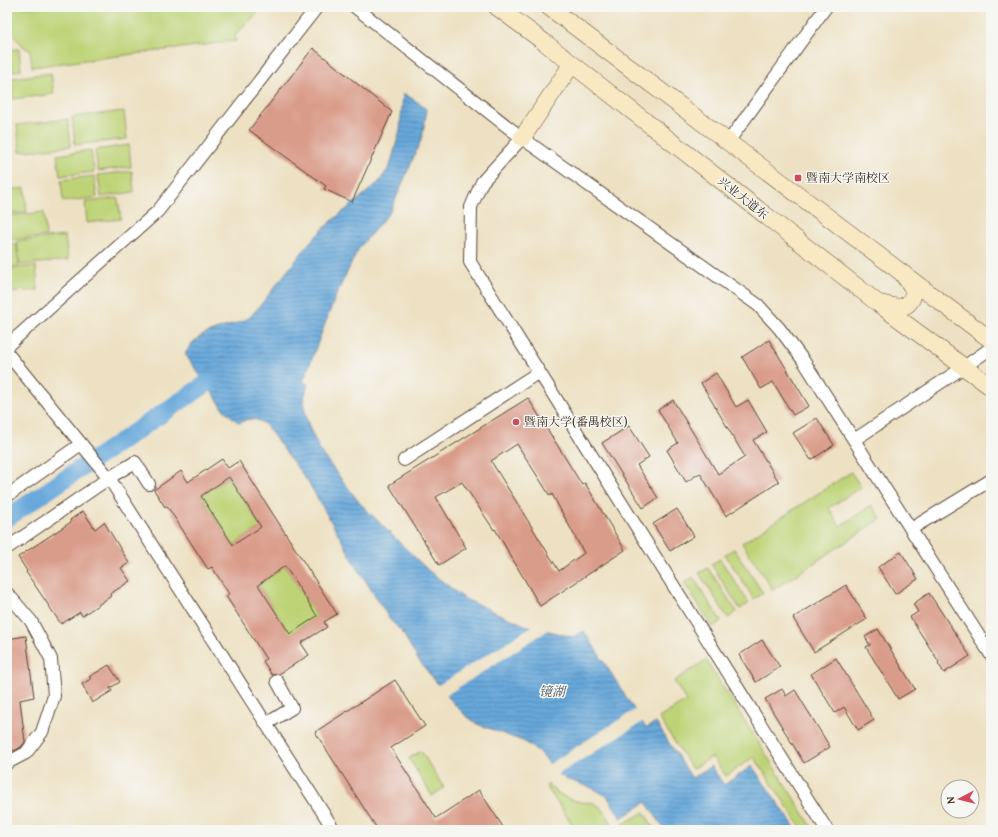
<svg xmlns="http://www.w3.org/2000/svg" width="998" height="837" font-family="'Gentium Book Plus','Noto Serif SC',serif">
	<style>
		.grass { fill: #bed376; stroke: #7c7e4a }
		.water { fill: url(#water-rules); stroke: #51697c }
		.pier { fill: #eee1c3 }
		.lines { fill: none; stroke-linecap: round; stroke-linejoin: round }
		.river { stroke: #67a8db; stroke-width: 18 }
		.building { fill: #da9c8a; fill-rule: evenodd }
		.street-casing { stroke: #564537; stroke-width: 14 }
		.secondary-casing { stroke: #564537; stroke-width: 18 }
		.street { stroke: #fff; stroke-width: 12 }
		.secondary { stroke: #f8e8c3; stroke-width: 17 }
		.poi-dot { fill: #d1495b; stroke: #f6f6f2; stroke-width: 1.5 }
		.labels { text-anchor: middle; stroke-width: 3; stroke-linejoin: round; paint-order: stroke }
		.poi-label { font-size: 12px; fill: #3b2a1e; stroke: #f6f6f2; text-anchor: start }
		.street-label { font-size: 12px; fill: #3b2a1e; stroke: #f6f6f2 }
		.water-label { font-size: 13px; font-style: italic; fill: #4a5660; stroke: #f6f6f2 }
	</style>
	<defs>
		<pattern id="water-rules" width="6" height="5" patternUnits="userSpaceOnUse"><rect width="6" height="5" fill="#67a8db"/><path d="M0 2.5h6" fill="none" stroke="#5689b1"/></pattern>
	</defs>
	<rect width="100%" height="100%" fill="#f6f6f2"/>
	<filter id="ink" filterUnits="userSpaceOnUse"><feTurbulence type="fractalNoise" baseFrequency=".025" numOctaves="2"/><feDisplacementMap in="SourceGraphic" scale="8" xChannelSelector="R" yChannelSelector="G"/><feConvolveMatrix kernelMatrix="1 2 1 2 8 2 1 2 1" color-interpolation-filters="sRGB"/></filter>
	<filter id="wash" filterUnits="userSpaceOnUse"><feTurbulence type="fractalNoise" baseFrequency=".012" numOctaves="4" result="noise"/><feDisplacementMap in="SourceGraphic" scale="16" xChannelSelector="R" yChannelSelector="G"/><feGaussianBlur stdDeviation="0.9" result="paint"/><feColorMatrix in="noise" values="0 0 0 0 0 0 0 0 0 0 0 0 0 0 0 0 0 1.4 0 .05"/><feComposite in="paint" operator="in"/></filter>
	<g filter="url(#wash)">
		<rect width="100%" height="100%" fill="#eee1c3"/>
		<path class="grass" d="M7 7H261L258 12 235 36 236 41 32 67 30 50 25 48 8 30 7 28Z
			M19 49 21 70 7 72V50Z
			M51 73 54 94 13 99 11 78Z
			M124 111 127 139 75 145 72 117Z
			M68 119 71 146 20 152 17 125Z
			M129 145 131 167 98 171 95 150Z
			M91 150 94 172 60 176 57 155Z
			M132 171 134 192 101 197 98 175Z
			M94 176 97 197 63 202 61 180Z
			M25 188 27 212 7 214V190Z
			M118 198 121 219 87 223 85 202Z
			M44 212 46 236 7 240V216Z
			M65 236 68 260 20 265 17 241Z
			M16 243 19 266 7 268V244Z
			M36 266 38 290 7 293V269Z
			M851 472 861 487 829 508 840 526 872 505 881 519 773 590 742 543Z
			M229 477 261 527 233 545 201 496Z
			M734 549 763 593 754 599 725 554Z
			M720 559 749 603 740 609 711 564Z
			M285 566 317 616 290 634 258 585Z
			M708 568 737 612 728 618 699 573Z
			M693 577 721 621 713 627 684 583Z
			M706 660 814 830H803L754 757 726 776 712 757 692 769 659 718 686 701 674 681Z
			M421 751 444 788 432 796 409 758Z
			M548 784C559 795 566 799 581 802 586 803 591 801 596 804 605 809 610 821 615 829L644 812 655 830H576L546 786Z"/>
		<path class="water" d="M403 93 419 103 427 110 422 138 390 212 359 248 336 295 303 382 308 384 303 402 309 427 322 454 359 502 404 547 429 571 465 599 525 625 573 637 584 631 646 728 656 723 692 778 711 766 724 785 752 766 797 830H665L646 802 621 818 607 796 592 788 566 779 560 775 538 751 525 742 477 724 464 714 447 696 417 658 402 632 390 620 357 567 310 485 265 424C254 418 251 417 239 423L225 411 185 354 192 343 201 336 212 331 240 322 249 318 259 307 311 241 327 225 366 193 379 182 390 166 400 130Z"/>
		<path class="pier" d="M534 625 550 629 445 696 437 686Z
			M636 709 644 721 557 775 548 765Z"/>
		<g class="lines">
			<path class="river" d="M7 518 206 384"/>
		</g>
		<g id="blocks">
			<path class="building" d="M313 48 392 112 352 202 324 189 326 186 249 130Z
				M769 340 809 406 793 415 773 382 761 389 742 357Z
				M716 373 736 407 748 400 767 432 753 440 779 482 726 516 700 473 686 482 667 450 678 443 658 410 673 400 718 474 745 457 701 383Z
				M528 398 582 485 585 483 625 550 540 606 495 529 494 530 462 482 436 497 466 548 439 565 389 485ZM517 444 550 496 552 494 584 553 559 571 491 461Z
				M817 418 834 445 811 460 793 433Z
				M629 426 649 457 637 465 658 498 643 508 602 443Z
				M222 459 228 468 239 461 337 614 324 622 327 627 301 643 309 655 279 674H277L272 675 263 661 266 659 226 596 229 594 212 567 208 569 167 506 165 507 154 490 181 471 188 482ZM229 477 261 527 233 545 201 496ZM285 566 317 616 290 634 258 585Z
				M677 509 694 536 670 551 653 524Z
				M83 511 95 529 104 522 129 563 121 568 130 581 110 594 111 596 82 616 80 612 61 624 26 572 27 571 18 557 71 522 70 520Z
				M901 552 918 579 895 594 878 567Z
				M846 585 867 619 814 652 793 618Z
				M929 593 970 656 944 673 938 663 939 662 910 617 918 612 913 604Z
				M878 629 915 689 898 699 866 647 870 645 865 637Z
				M26 636 34 697 20 700 25 742 21 747 16 750 7 751V639Z
				M762 640 780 667 756 682 739 655Z
				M836 658 874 720 858 730 844 707 835 713 811 674Z
				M109 665 120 682 110 688 112 691 92 703 82 684 91 679 89 677Z
				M395 680 425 726 391 748 436 818 479 790 505 830H378L315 732Z
				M782 689 786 696 795 690 830 747 804 763 765 699Z"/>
		</g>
	</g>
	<g filter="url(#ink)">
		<use href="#blocks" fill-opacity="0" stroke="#564537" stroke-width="1"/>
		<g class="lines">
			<g class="street-casing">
				<path id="street" d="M355 7 522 138 758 305 779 328 803 360 991 655
					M522 138 482 182 471 207 470 262 827 830
					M728 142 826 7
					M7 346 158 211 317 7
					M7 353 109 478 334 830
					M854 440 964 367 991 348
					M404 460 539 372
					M7 496 81 444
					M911 529 991 480
					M7 548 109 478 135 462 149 484
					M7 593 31 621 51 659 54 696 42 732 26 753 7 763
					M266 724 292 708 277 681"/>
			</g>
			<g class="secondary-casing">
				<path id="secondary" d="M497 7 544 42 879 304 991 387
					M549 7 991 340
					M522 138 572 64
					M881 304C887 305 892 307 898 307 908 308 916 297 912 287 910 283 907 280 904 276"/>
			</g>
			<use href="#street" class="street"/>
			<use href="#secondary" class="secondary"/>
		</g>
	</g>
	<g class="poi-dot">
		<rect x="794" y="174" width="8" height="8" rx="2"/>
		<circle cx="516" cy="422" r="4"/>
	</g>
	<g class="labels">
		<g class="poi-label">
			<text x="806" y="182">暨南大学南校区</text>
			<text x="524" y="426">暨南大学(番禺校区)</text>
		</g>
		<g class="street-label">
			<text transform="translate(743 198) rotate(38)" y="4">兴业大道东</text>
		</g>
		<g class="water-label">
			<text x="552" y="696">镜湖</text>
		</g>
	</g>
	<rect width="998" height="837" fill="none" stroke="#f6f6f2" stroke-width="24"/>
	<g transform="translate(960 799) rotate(263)"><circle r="19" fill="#f6f6f2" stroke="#aba49d"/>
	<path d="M0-3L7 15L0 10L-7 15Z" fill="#d1495b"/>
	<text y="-6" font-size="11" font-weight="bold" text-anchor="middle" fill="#3b2a1e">N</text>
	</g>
</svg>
